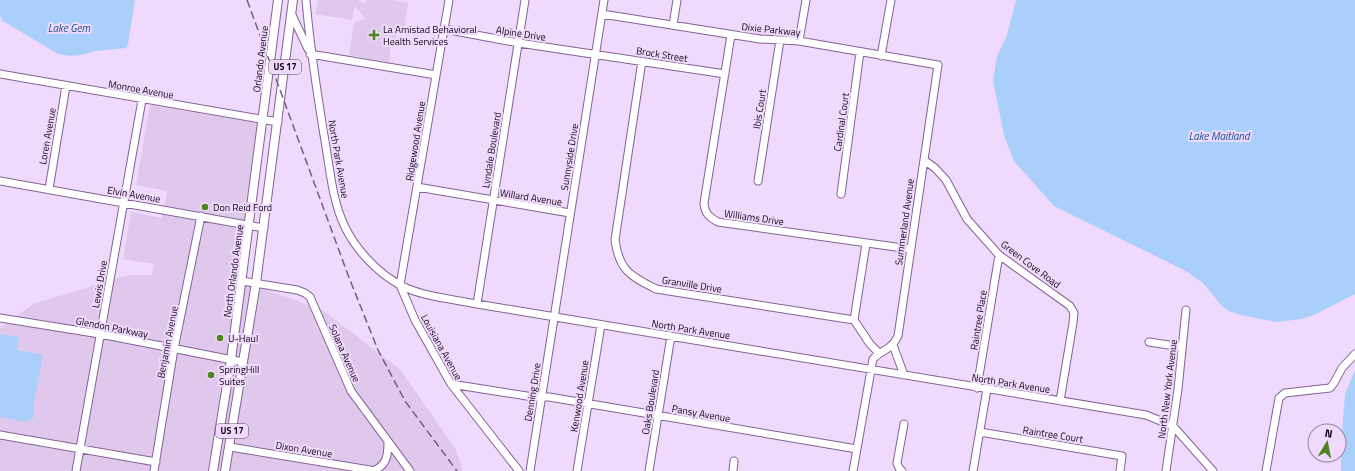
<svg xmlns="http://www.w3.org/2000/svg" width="1355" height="471" font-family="'Titillium Web',sans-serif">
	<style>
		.built { fill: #e0c8ed }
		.water { fill: #abcffb }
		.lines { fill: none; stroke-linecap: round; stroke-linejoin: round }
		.minor-casing { stroke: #846296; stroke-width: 9 }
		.major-casing { stroke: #846296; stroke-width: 10 }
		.minor { stroke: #fff; stroke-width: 7 }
		.major { stroke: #fff; stroke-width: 8 }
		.rail { stroke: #71607a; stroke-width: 1.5; stroke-dasharray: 8 4; stroke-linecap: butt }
		.poi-dot { fill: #4f851d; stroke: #efd9fc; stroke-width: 1.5 }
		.labels { text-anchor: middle; stroke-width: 4; stroke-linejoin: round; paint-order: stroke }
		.shield { fill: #efd9fc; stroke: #55455d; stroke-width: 1 }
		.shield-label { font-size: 9px; font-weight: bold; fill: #130619 }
		.poi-label { font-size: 10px; fill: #130619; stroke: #efd9fc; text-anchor: start }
		.street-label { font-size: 10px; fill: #130619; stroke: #efd9fc }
		.water-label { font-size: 11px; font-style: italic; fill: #134f8f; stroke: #efd9fc }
	</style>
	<rect width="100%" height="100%" fill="#efd9fc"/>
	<path class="built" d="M318 0H359V2L365 3 366 0H392L408 3 404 30 397 29 395 41H391L389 62 349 55 354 23 365 18 355 7 352 20 315 14Z
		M150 105 257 123 237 280 321 309 400 369 456 450 463 471H0V328L33 304 129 275H152L154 264 123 259 131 212 162 218 167 191 136 185Z"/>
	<path class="water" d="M0 0H135L128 44 126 48 95 51 81 55 70 56 58 54 3 21 0 16Z
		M1016 0H1355V294L1316 314 1302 319 1276 322 1241 315 1229 311 1221 305 1203 283 1186 271 1054 206 1014 161 1004 135 993 81 997 56 1007 35Z
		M0 334 17 337 19 339 17 350 43 355 34 401V417L26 422 0 417Z
		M1355 370V471H1341V447L1345 394Z"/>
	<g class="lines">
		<g class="minor-casing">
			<path id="minor" d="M306 0C310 48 317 93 325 141 330 169 332 200 345 227 356 250 378 273 400 285 423 297 452 299 477 304L1146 415 1173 426 1213 471
				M291 13 308 49
				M602 14 760 39 799 41 938 65 898 336C890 352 883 348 873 359L853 471
				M673 25 677 0
				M444 29 519 43 725 74
				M731 35 704 203C705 214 709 217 718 222L910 249
				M799 41 806 0
				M310 54 436 75
				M881 56 891 0
				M642 61 615 240C619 270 630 276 656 289L854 320
				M0 74 278 122
				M924 160 935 168 946 180 967 219 999 255 1070 306 1074 313 1073 323 1060 401
				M0 181 264 228
				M758 181 780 40
				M417 187 570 213
				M49 189 66 86
				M841 194 860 52
				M866 244 854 320 870 344 879 353
				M242 281 297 290 305 293 310 297 351 391 410 471
				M400 285 449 0
				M400 285 415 320 451 384 519 471
				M477 304 525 0
				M0 318 100 334 243 362
				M1149 342 1182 347
				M893 345 904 375
				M451 384 533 397H549L857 449
				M977 388 999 255
				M980 432 1122 456 1120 471
				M0 435 156 462
				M230 447 376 471
				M76 471 142 100
				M154 471 174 349 201 216
				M373 471C387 465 388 456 388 442
				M530 471 604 0
				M577 471 601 325
				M649 471 671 336
				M733 471 734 461
				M902 471 899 468 897 463 904 424
				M973 471 987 389
				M1166 471 1178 389 1186 310
				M1266 471 1279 398 1285 393 1330 388 1334 383 1342 368 1355 354"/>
		</g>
		<g class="major-casing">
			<path id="major" d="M213 471 231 360 278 0
				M225 471 256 283 293 0"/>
		</g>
		<use href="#minor" class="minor"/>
		<use href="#major" class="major"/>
		<path class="rail" d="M247 0 348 275 378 350 405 401 457 471"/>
	</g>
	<g class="poi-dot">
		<path d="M372 29h4v4h4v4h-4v4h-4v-4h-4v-4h4z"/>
		<circle cx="205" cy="207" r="4"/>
		<circle cx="220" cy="338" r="4"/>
		<circle cx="211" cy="375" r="4"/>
	</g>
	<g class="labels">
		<g class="shield">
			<rect x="269" y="60" width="32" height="14" rx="3"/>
			<rect x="216" y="424" width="32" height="14" rx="3"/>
		</g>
		<g class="shield-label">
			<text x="285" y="70">US 17</text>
			<text x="232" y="434">US 17</text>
		</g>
		<g class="poi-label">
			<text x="383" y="33">La Amistad Behavioral<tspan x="383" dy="12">Health Services</tspan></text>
			<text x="213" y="211">Don Reid Ford</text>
			<text x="228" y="342">U-Haul</text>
			<text x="219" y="373">SpringHill<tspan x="219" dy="12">Suites</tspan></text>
		</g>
		<g class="street-label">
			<text transform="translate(771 29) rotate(6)" y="4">Dixie Parkway</text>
			<text transform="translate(521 33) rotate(9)" y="4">Alpine Drive</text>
			<text transform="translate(662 54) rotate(9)" y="4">Brock Street</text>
			<text transform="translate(260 59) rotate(-83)" y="4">Orlando Avenue</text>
			<text transform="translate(141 89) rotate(10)" y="4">Monroe Avenue</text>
			<text transform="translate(759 109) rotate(-81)" y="4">Ibis Court</text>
			<text transform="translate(841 122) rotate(-82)" y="4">Cardinal Court</text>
			<text transform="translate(47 136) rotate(-80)" y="4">Loren Avenue</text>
			<text transform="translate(415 141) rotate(-81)" y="4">Ridgewood Avenue</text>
			<text transform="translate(491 150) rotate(-81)" y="4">Lyndale Boulevard</text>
			<text transform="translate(569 157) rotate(-81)" y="4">Sunnyside Drive</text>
			<text transform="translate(339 159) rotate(80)" y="4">North Park Avenue</text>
			<text transform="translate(134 194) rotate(10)" y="4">Elvin Avenue</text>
			<text transform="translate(531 197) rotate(9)" y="4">Willard Avenue</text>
			<text transform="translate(754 217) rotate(8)" y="4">Williams Drive</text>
			<text transform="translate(904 222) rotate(-82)" y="4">Summerland Avenue</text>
			<text transform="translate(1031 264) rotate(37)" y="4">Green Cove Road</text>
			<text transform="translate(233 271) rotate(-82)" y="4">North Orlando Avenue</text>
			<text transform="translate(99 284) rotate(-80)" y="4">Lewis Drive</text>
			<text transform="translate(692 284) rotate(9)" y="4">Granville Drive</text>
			<text transform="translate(978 320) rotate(-81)" y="4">Raintree Place</text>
			<text transform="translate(112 327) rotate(11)" y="4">Glendon Parkway</text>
			<text transform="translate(691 329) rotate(9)" y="4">North Park Avenue</text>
			<text transform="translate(167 342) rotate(-79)" y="4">Benjamin Avenue</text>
			<text transform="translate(442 347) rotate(61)" y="4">Louisiana Avenue</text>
			<text transform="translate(345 353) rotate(66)" y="4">Solana Avenue</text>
			<text transform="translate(1011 383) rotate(9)" y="4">North Park Avenue</text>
			<text transform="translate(1167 389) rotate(-83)" y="4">North New York Avenue</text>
			<text transform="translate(532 392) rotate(-81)" y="4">Denning Drive</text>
			<text transform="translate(579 396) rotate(-81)" y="4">Kenwood Avenue</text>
			<text transform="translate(650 402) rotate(-81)" y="4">Oaks Boulevard</text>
			<text transform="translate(701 413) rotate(10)" y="4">Pansy Avenue</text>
			<text transform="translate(1053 434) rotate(9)" y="4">Raintree Court</text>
			<text transform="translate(304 449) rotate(9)" y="4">Dixon Avenue</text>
		</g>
		<g class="water-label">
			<text x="69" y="32">Lake Gem</text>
			<text x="1219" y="140">Lake Maitland</text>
		</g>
	</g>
	<g transform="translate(1327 443) rotate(10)"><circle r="19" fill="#efd9fc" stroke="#9785a1"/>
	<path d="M0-3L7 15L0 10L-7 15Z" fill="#4f851d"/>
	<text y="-6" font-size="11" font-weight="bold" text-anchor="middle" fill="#130619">N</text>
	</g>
</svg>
